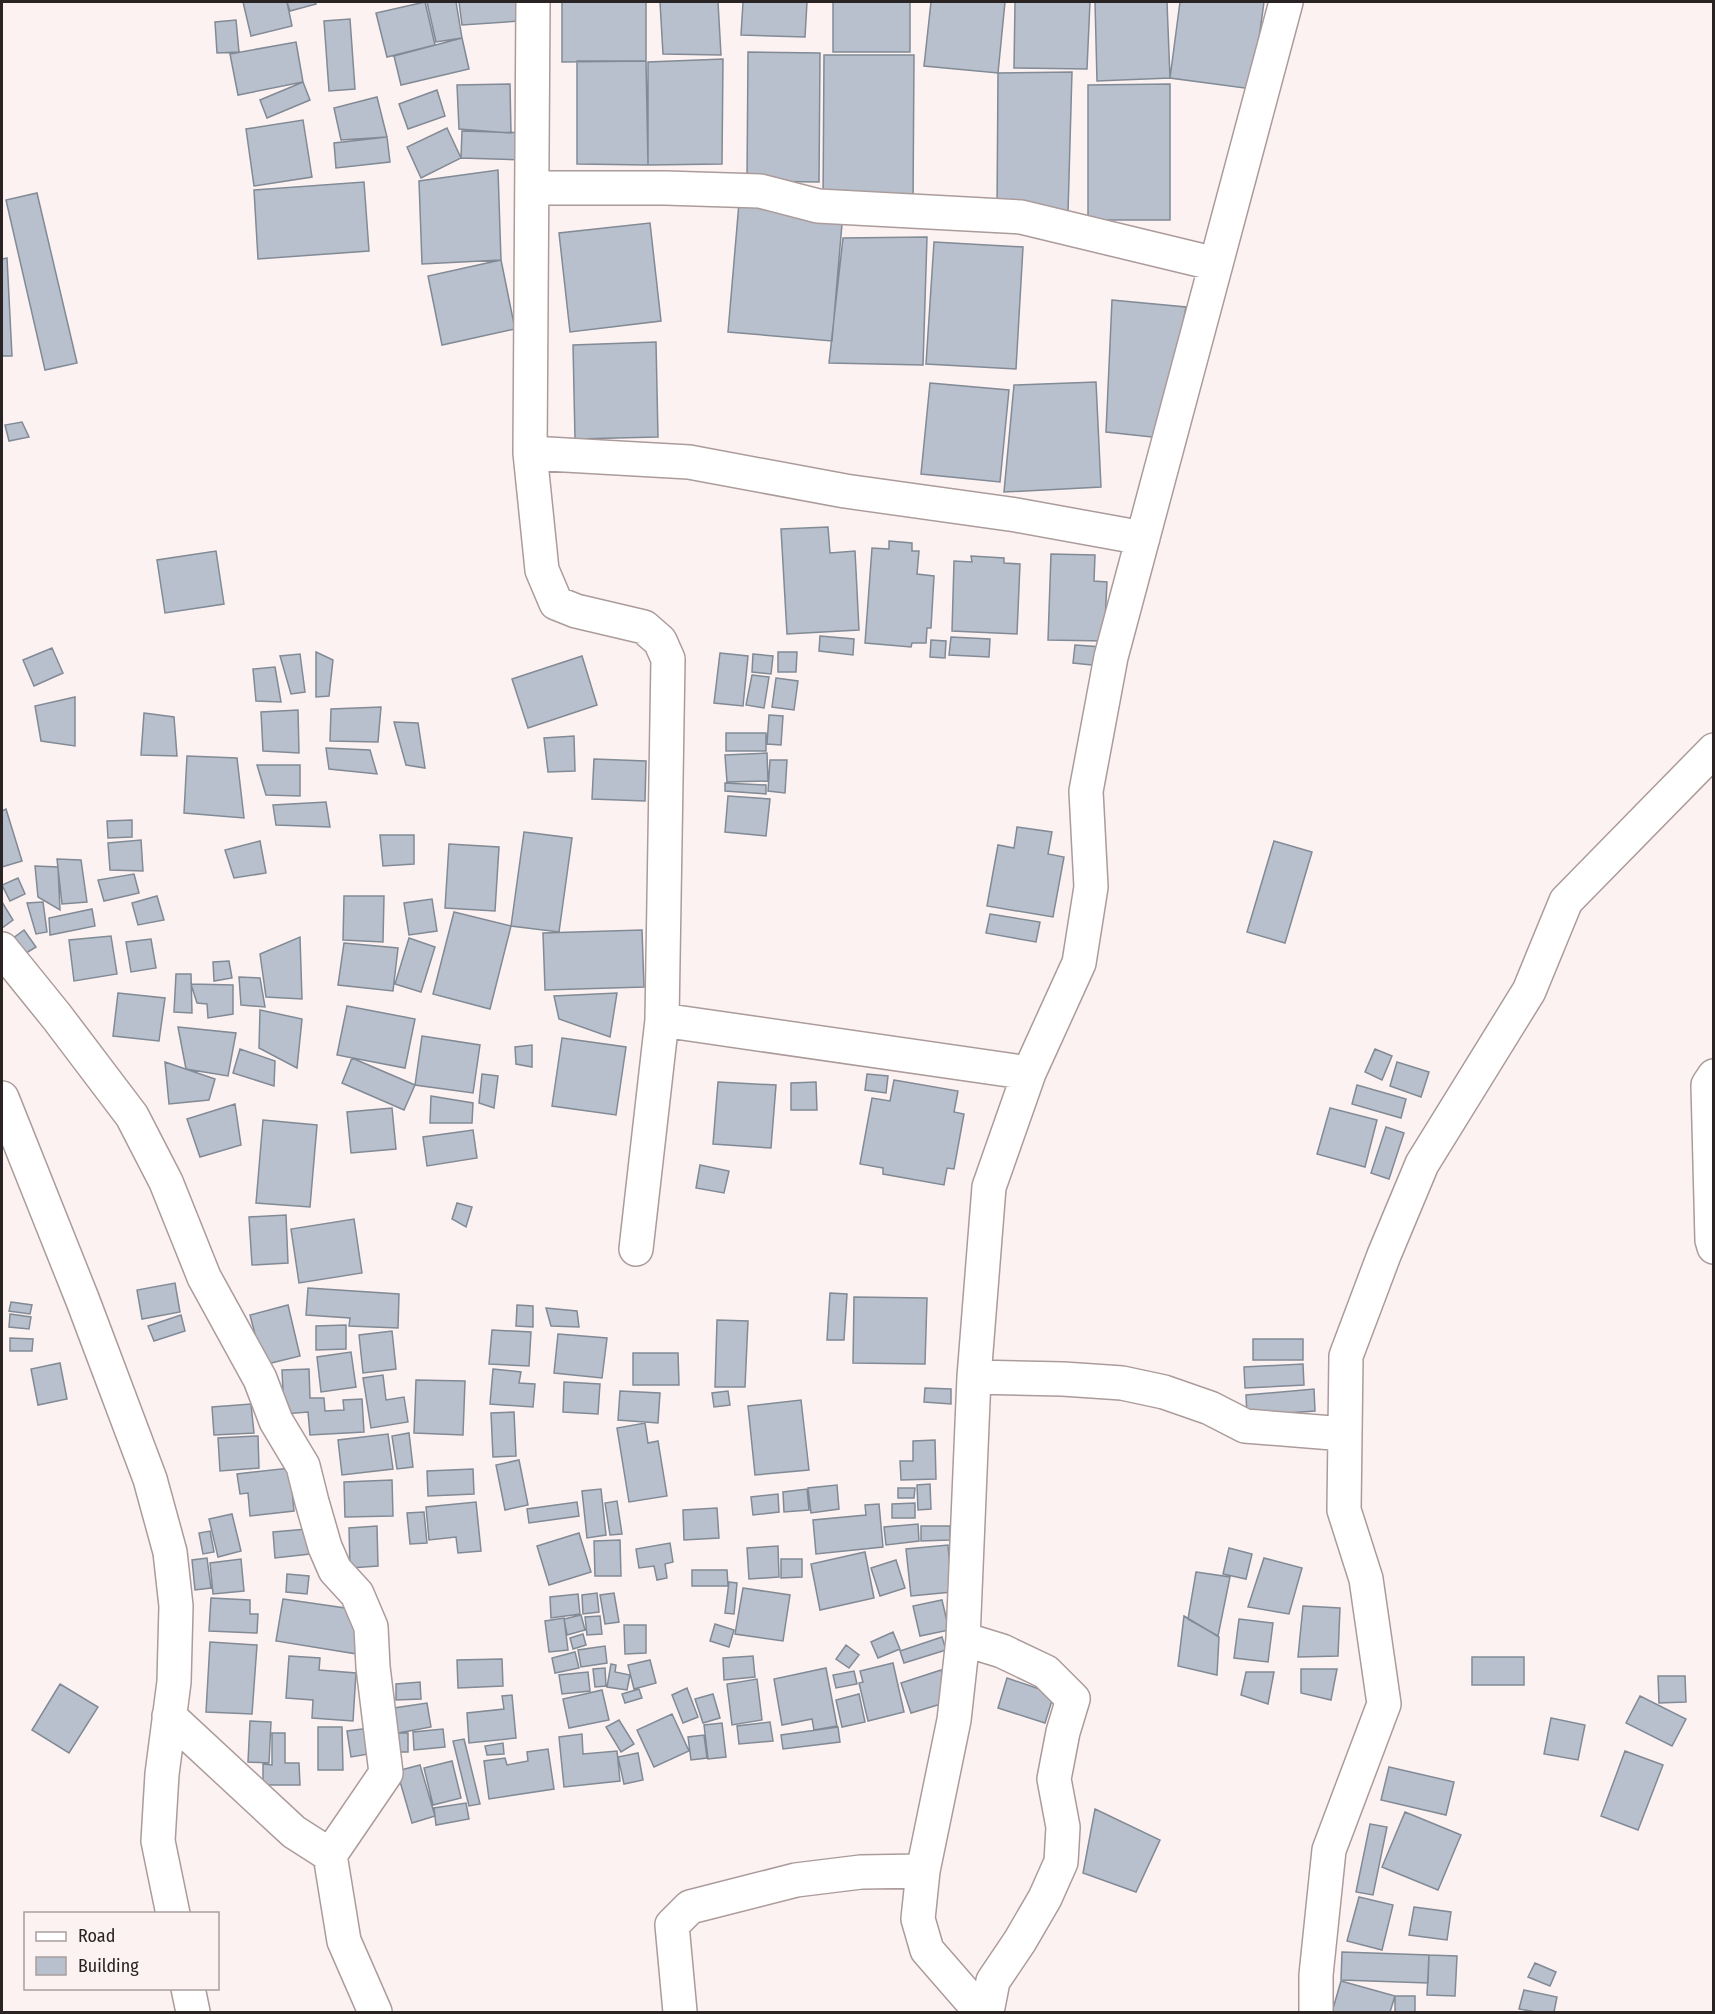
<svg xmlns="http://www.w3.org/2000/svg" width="1715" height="2014" font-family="'Fira Sans Condensed',sans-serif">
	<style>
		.building { fill: #b7c0cc; stroke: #818a95; stroke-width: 1.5 }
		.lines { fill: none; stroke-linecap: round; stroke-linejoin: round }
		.minor-casing { stroke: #ac9b9b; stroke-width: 36 }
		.minor { stroke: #fff; stroke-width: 33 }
	</style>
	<rect width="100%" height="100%" fill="#fdf2f2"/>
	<path class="building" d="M243 2H287L292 26 251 36Z
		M287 2H315L316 4 290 11Z
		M425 2 435 45 387 57 376 13Z
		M427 2H456L462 38 436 42Z
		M459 2H518L520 21 462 25Z
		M562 2H646V61L562 62Z
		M660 2H718L721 55 663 54Z
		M743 2H807L805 37 741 35Z
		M833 2H910V52H833Z
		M931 2H1005L998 73 924 66Z
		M1015 2H1090L1087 69 1014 68Z
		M1095 2H1167L1170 78 1097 81Z
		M1180 2H1264L1252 89 1170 78Z
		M350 19 355 89 329 91 324 21Z
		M236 20 239 52 217 53 215 22Z
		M462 38 469 69 401 85 394 56Z
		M296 42 303 82 238 95 230 54Z
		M748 52 820 53 819 182 747 181Z
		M824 55H914L913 205H823Z
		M723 59 722 164 648 165V62Z
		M577 61H646L648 165 577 164Z
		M1072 72 1068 213 997 211 998 73Z
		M303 82 310 100 267 118 260 100Z
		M510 84 511 133 459 129 457 85Z
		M1170 84V220H1088V85Z
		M437 90 445 116 408 129 399 104Z
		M377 97 387 137 341 140 334 108Z
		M303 120 312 177 254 186 246 129Z
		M447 128 461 158 421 178 407 147Z
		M462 131 529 133 528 160 461 158Z
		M387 137 390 162 336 168 334 143Z
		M498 170 501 260 422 264 419 181Z
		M364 182 369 251 258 259 254 190Z
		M37 193 77 363 45 370 6 200Z
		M739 203 843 212 832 341 728 332Z
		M650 223 661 321 570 332 559 233Z
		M927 237 923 365 829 363 843 238Z
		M934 242 1023 247 1016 369 926 364Z
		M7 258 12 356H2V259Z
		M501 260 515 329 442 345 428 276Z
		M1112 300 1186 307 1161 438 1106 432Z
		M656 342 658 437 575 439 573 345Z
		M1096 382 1101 487 1004 492 1014 385Z
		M930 383 1009 390 1000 482 921 474Z
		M22 422 29 437 9 441 5 425Z
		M828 527 830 553 855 551 859 630 787 634 781 529Z
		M889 541 912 543V551H919L917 574 934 576 931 628H927L926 643H912L911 647 865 643 872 548 889 549Z
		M216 551 224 604 165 613 157 560Z
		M1051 554 1095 555 1094 581 1107 582 1104 641 1048 640Z
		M971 556 1004 558V563L1020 564 1017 634 952 631 954 561 972 562Z
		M820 636 854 639 853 655 819 651Z
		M951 637 990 639 989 657 949 655Z
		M931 640 946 641 945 658 930 657Z
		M1075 645 1102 647 1101 666 1073 663Z
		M52 648 63 673 34 686 23 660Z
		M316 652 333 660 329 696 316 697Z
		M778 652H797L796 672H778Z
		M720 653 748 656 743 706 714 703Z
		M300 654 305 692 291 694 280 656Z
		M753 654 773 656 771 674 752 672Z
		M582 656 597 705 528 728 512 679Z
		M275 667 281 702 256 701 253 669Z
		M752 675 769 677 764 708 746 705Z
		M776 678 798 681 794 710 772 707Z
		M75 697V746L41 741 35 706Z
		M381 707 378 742 330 741 331 709Z
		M298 710 299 753 263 751 261 712Z
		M144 713 174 717 177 756 141 755Z
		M769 715 783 716 781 745 767 744Z
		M394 722 418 723 425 768 406 765Z
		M726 733H766V751H726Z
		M574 736 575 771 548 772 544 738Z
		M326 748 370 750 377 774 329 769Z
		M767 753 768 781 727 782 725 755Z
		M187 756 237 758 244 818 184 813Z
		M594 759 646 761 645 801 592 799Z
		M770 760H787L785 793 768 791Z
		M257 765H300V796L266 795Z
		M725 783 766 785V794L725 791Z
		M728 796 770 799 766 836 725 832Z
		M326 802 330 827 276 825 273 805Z
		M6 809 22 861 2 867V811Z
		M132 820V837L108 838 107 821Z
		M1017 827 1052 832 1048 854 1064 857 1053 917 987 906 998 845 1014 848Z
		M524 832 572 838 559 932 511 926Z
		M380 835H414V864L383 866Z
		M141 840 143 871 110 870 108 843Z
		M260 841 266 873 234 878 225 850Z
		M1274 841 1312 852 1285 943 1247 932Z
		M449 844 499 847 495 911 445 908Z
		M57 859 81 860 87 902 62 904Z
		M35 866 58 867 60 910 38 897Z
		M134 874 139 893 104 901 98 880Z
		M18 878 25 894 10 901 2 885Z
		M157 896 164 920 138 925 132 903Z
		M344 896H384L383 942 343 940Z
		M432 899 437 931 409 935 404 903Z
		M2 902 13 920 2 928Z
		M43 902 47 932 36 934 27 903Z
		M92 909 95 926 50 935 49 918Z
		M454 912 511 926 490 1009 433 994Z
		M990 914 1040 922 1036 942 986 933Z
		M24 930 36 947 23 955 12 939Z
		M642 930 644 987 545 990 543 933Z
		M111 936 117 974 74 981 69 940Z
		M300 937 302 999 266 997 260 954Z
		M409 938 435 947 421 992 395 984Z
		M151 939 156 968 131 972 126 942Z
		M344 943 398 948 393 991 338 985Z
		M229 961 232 978 214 981 213 962Z
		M176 974H191L192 1013 174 1012Z
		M239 977 260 978 265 1007 241 1005Z
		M191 984 233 985V1014L208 1018 207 1004 197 1003Z
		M118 993 165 998 159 1041 113 1036Z
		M617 993 610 1037 559 1019 554 996Z
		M347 1006 415 1019 405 1068 337 1055Z
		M260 1010 302 1019 297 1068 259 1048Z
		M178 1027 236 1033 228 1076 186 1069Z
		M422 1036 480 1045 473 1093 415 1085Z
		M562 1038 626 1047 616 1115 552 1106Z
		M532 1045V1067L516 1064 515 1047Z
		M240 1049 275 1061 274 1086 233 1073Z
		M1375 1049 1392 1056 1382 1080 1365 1072Z
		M352 1058 415 1085 404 1110 342 1083Z
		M165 1062 215 1079 209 1100 169 1104Z
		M1397 1062 1429 1072 1421 1097 1390 1086Z
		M482 1074 498 1076 494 1108 479 1103Z
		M867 1074 888 1076 886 1093 865 1090Z
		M894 1080 958 1091 954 1112 964 1114 954 1169 947 1168 944 1185 883 1174V1168L860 1164 872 1098 890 1101Z
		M718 1082 776 1085 771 1148 713 1144Z
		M816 1082 817 1110H791V1083Z
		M1357 1085 1406 1099 1401 1118 1352 1104Z
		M431 1096 473 1103 472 1123H430Z
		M235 1104 241 1145 200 1157 187 1119Z
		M392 1108 396 1149 351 1153 347 1112Z
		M1330 1108 1377 1120 1365 1167 1317 1154Z
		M263 1120 317 1125 310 1207 256 1203Z
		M1386 1127 1404 1133 1389 1179 1371 1173Z
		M473 1130 477 1158 427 1166 423 1137Z
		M700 1165 729 1171 724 1193 696 1188Z
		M457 1203 472 1207 466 1227 452 1219Z
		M286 1215 288 1263 252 1265 249 1217Z
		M354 1219 362 1273 299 1283 291 1229Z
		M175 1283 180 1312 142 1319 137 1290Z
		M308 1288 399 1294 398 1328 349 1326 350 1318 306 1315Z
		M830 1293 847 1294 844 1340H827Z
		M854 1297 927 1298 925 1364 853 1363Z
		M11 1302 32 1305 30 1314 9 1311Z
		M288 1305 300 1356 263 1365 250 1315Z
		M517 1305 533 1306V1327L516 1326Z
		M546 1308 577 1311 579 1327 551 1326Z
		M10 1314 31 1317 29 1329 9 1327Z
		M181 1315 185 1331 154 1341 148 1326Z
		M717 1320 748 1321 745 1387H715Z
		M346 1325V1349L316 1350V1326Z
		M492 1330 531 1332 529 1366 489 1364Z
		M392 1331 396 1369 363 1373 359 1335Z
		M558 1334 607 1338 602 1378 554 1373Z
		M10 1338 33 1339 32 1351H10Z
		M1253 1339H1303V1360H1253Z
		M351 1352 356 1387 321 1392 317 1357Z
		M633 1353H678L679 1385H633Z
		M60 1363 67 1399 38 1405 31 1369Z
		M1303 1364 1304 1385 1245 1388 1244 1367Z
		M309 1369 310 1398H324L325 1411 344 1410 343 1400 362 1399 364 1432 310 1435 308 1412 284 1414 282 1370Z
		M493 1369 521 1372 519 1383 535 1384 533 1407 490 1404Z
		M383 1375 386 1400 404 1397 408 1422 371 1428 363 1378Z
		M416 1380 465 1381 463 1435 414 1433Z
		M564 1382 600 1384 598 1414 563 1412Z
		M925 1388 951 1389V1404L924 1402Z
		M1314 1389 1315 1411 1247 1416 1246 1395Z
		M620 1391 660 1393 658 1423 618 1420Z
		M728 1391 730 1405 714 1407 712 1393Z
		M801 1400 809 1470 755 1475 748 1406Z
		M251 1404 254 1433 214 1435 212 1407Z
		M514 1412 516 1456 493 1457 491 1413Z
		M645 1423 648 1443 658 1441 667 1496 629 1502 617 1428Z
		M409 1433 413 1467 397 1469 392 1436Z
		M388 1434 393 1469 342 1475 338 1440Z
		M258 1436 259 1468 220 1471 218 1438Z
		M935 1440 936 1479 901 1480 900 1461H913V1441Z
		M519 1460 528 1505 505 1510 496 1465Z
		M290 1468 294 1511 250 1516 248 1493 240 1494 237 1474Z
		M473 1469 474 1494 428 1496 427 1471Z
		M392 1480 393 1516 345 1517 344 1482Z
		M930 1484 931 1509 918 1510 917 1485Z
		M837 1485 839 1509 811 1513 808 1488Z
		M898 1488H915L914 1498H898Z
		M601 1489 606 1535 587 1538 582 1491Z
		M807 1489 809 1510 784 1512 783 1492Z
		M778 1494 779 1512 753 1515 751 1497Z
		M617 1501 622 1534 610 1535 605 1503Z
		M476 1502 481 1551 458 1553 456 1537 429 1540 426 1507Z
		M577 1502 579 1516 529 1523 527 1509Z
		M915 1503V1518H892V1504Z
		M879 1504 883 1547 816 1554 813 1520 866 1515 865 1505Z
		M717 1508 719 1538 684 1540 683 1510Z
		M424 1512 427 1543 410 1544 407 1513Z
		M232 1514 241 1551 218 1557 209 1519Z
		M918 1524 919 1541 886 1545 884 1527Z
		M377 1526 378 1566 350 1568 349 1528Z
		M921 1526H950V1540L921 1541Z
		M307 1529 310 1554 275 1558 273 1532Z
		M210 1531 214 1552 203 1554 199 1533Z
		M579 1533 591 1572 549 1585 537 1546Z
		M620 1540 621 1576H595L594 1541Z
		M670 1543 673 1562 665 1564 667 1578 657 1580 654 1566 639 1568 636 1549Z
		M948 1545 952 1592 911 1596 906 1549Z
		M778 1546 779 1577 749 1579 747 1548Z
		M1229 1548 1252 1554 1246 1579 1223 1574Z
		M865 1552 874 1598 820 1610 811 1564Z
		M207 1558 211 1588 195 1590 192 1560Z
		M1264 1558 1302 1568 1289 1614 1248 1607Z
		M241 1559 244 1591 213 1594 210 1563Z
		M781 1559H802V1577L781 1578Z
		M896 1560 905 1588 880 1596 871 1568Z
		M692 1570H727L728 1586H692Z
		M1196 1572 1230 1577 1218 1636 1188 1619Z
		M287 1574 309 1576 307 1594 286 1592Z
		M729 1582 737 1583 734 1614 725 1613Z
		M743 1588 790 1595 783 1641 735 1634Z
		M597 1593 599 1612 583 1614 582 1595Z
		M614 1593 619 1622 605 1624 600 1595Z
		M578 1594 580 1614 551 1618 550 1597Z
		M211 1598 250 1600V1614H258L257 1633 209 1631Z
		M283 1599 359 1610 363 1655 276 1641Z
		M942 1600 949 1630 920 1636 913 1606Z
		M1303 1606 1340 1608 1338 1656 1298 1657Z
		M581 1615 585 1630 567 1635 564 1619Z
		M600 1616 602 1634 587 1635 585 1617Z
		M1184 1616 1219 1637 1217 1675 1178 1666Z
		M564 1618 568 1650 549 1652 545 1621Z
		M1239 1619 1273 1623 1268 1662 1234 1658Z
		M715 1624 734 1630 729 1647 710 1641Z
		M624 1625H646V1653L625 1654Z
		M893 1632 900 1649 878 1658 871 1642Z
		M583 1634 586 1645 573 1649 570 1638Z
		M942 1637 946 1650 904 1663 900 1651Z
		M210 1642 257 1645 252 1714 206 1712Z
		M846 1645 859 1655 849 1668 836 1659Z
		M605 1646 607 1663 581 1667 578 1650Z
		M575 1652 579 1668 555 1673 552 1658Z
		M289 1656 320 1658 319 1670 356 1673 353 1721 312 1718 313 1700 286 1698Z
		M753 1656 755 1677 724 1680 723 1658Z
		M1472 1657H1524V1685H1472Z
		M502 1659 503 1686 458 1688 457 1660Z
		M650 1660 656 1683 634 1689 628 1665Z
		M893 1663 904 1712 868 1721 859 1683 863 1682 860 1671Z
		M611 1664 616 1665 615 1672 630 1675 627 1690 607 1687Z
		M605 1668 606 1686 595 1687 593 1669Z
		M826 1668 837 1726 814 1730 812 1719 782 1725 774 1679Z
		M1301 1669H1337L1331 1700 1301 1693Z
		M941 1670 951 1701 911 1713 901 1683Z
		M854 1671 857 1684 836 1688 833 1675Z
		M588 1672 590 1691 562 1694 559 1675Z
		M1246 1672H1274L1268 1704 1241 1695Z
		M1658 1676H1685L1686 1702 1659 1703Z
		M1007 1678 1054 1694 1045 1723 998 1708Z
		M757 1679 762 1720 732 1725 727 1684Z
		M420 1682 421 1699 396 1700V1684Z
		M60 1684 98 1707 69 1753 32 1730Z
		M687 1688 698 1717 683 1723 672 1695Z
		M639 1689 642 1698 625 1703 622 1694Z
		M602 1690 609 1720 569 1728 563 1699Z
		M713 1694 720 1718 703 1723 695 1699Z
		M859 1694 865 1722 842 1727 836 1700Z
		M512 1695 516 1738 469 1743 467 1713 504 1709 502 1696Z
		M1640 1696 1686 1719 1672 1746 1626 1723Z
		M427 1703 431 1727 398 1733 394 1708Z
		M672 1714 689 1751 654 1767 637 1730Z
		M1551 1718 1585 1725 1578 1760 1544 1754Z
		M619 1720 634 1744 621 1752 606 1727Z
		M250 1721 271 1722 269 1763 248 1762Z
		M770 1722 773 1741 739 1744 737 1726Z
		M722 1723 726 1757 708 1759 704 1725Z
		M318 1727H342L343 1770H318Z
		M378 1727 381 1752 351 1757 347 1731Z
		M838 1727 840 1742 783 1749 781 1735Z
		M443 1729 445 1747 414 1750 413 1732Z
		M272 1733H285V1763H299L300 1785H263V1764L272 1765Z
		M393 1733H408V1752H393Z
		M582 1734 583 1754 617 1751 620 1781 564 1787 559 1737Z
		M704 1735 707 1758 691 1760 688 1737Z
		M464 1739 480 1804 469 1806 453 1741Z
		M503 1743 504 1754 487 1755 485 1746Z
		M548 1749 554 1789 489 1799 484 1761 505 1758 507 1765 528 1761 527 1752Z
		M1625 1751 1663 1765 1638 1830 1601 1816Z
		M638 1753 643 1780 624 1784 618 1757Z
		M452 1761 461 1798 433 1805 424 1768Z
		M420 1765 435 1816 412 1823 397 1771Z
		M1389 1767 1454 1782 1446 1815 1381 1800Z
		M466 1803 469 1819 436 1825 434 1808Z
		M1095 1809 1160 1840 1136 1892 1083 1873Z
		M1405 1812 1461 1835 1438 1890 1382 1867Z
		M1370 1824 1387 1827 1373 1895 1356 1892Z
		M1359 1897 1393 1905 1382 1950 1347 1941Z
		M1414 1907 1451 1912 1447 1940 1409 1935Z
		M1342 1952 1429 1955 1428 1983 1341 1980Z
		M1429 1955 1457 1956 1455 1996 1427 1995Z
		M1535 1963 1556 1972 1550 1986 1528 1977Z
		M1341 1981 1395 1996 1390 2012H1332Z
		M1524 1990 1557 1997 1554 2012H1536L1519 2009Z
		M1395 1996H1415V2012H1395Z"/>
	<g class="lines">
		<g class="minor-casing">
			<path id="minor" d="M533 2 530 453 542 570 556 603 576 611 644 627 660 641 668 659 662 1020 636 1249
				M532 188H665L760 191 818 206 1021 217 1216 264
				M530 453 689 462 845 491 1016 515 1143 538
				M2 949 57 1017 132 1116 166 1182 204 1277 260 1379 276 1421 303 1466 312 1502 325 1547 335 1570 357 1594 371 1627 373 1667 386 1773 330 1855
				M662 1020 1029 1073
				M1714 1076 1708 1085 1712 1240 1714 1247
				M2 1098 83 1301 150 1479 170 1552 176 1606 174 1682 162 1774 158 1841 173 1914
				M974 1377 1063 1379 1122 1383 1164 1392 1210 1408 1245 1426 1345 1434
				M963 1639 1002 1651 1046 1672 1073 1699 1063 1732 1054 1779 1063 1827 1061 1862 1045 1898 1020 1941 993 1981 987 2012
				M169 1716 294 1832 330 1855 344 1941 375 2012
				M188 1988 193 2012
				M680 2012 672 1925 690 1907 796 1880 861 1872 923 1871
				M981 2012 927 1950 918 1919 923 1871 954 1720 963 1639 974 1377 989 1187 1029 1073 1079 963 1091 887 1086 791 1111 657 1286 2
				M1316 2012V1975L1329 1850 1384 1704 1366 1579 1344 1510 1346 1356 1384 1255 1422 1164 1529 991 1566 901 1714 750"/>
		</g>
		<use href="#minor" class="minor"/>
	</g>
	<rect width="1715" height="2014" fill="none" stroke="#2a2323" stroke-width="6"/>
	<rect x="24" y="1912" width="195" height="78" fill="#fdf2f2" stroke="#a99f9f" stroke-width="1.5"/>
	<rect x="36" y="1932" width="30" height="9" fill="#ffffff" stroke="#a99f9f" stroke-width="1.5"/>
	<text x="78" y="1942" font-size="18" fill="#2a2323">Road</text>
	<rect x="36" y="1957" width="30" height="18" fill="#b7c0cc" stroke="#a99f9f" stroke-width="1.5"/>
	<text x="78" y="1972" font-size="18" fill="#2a2323">Building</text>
</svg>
